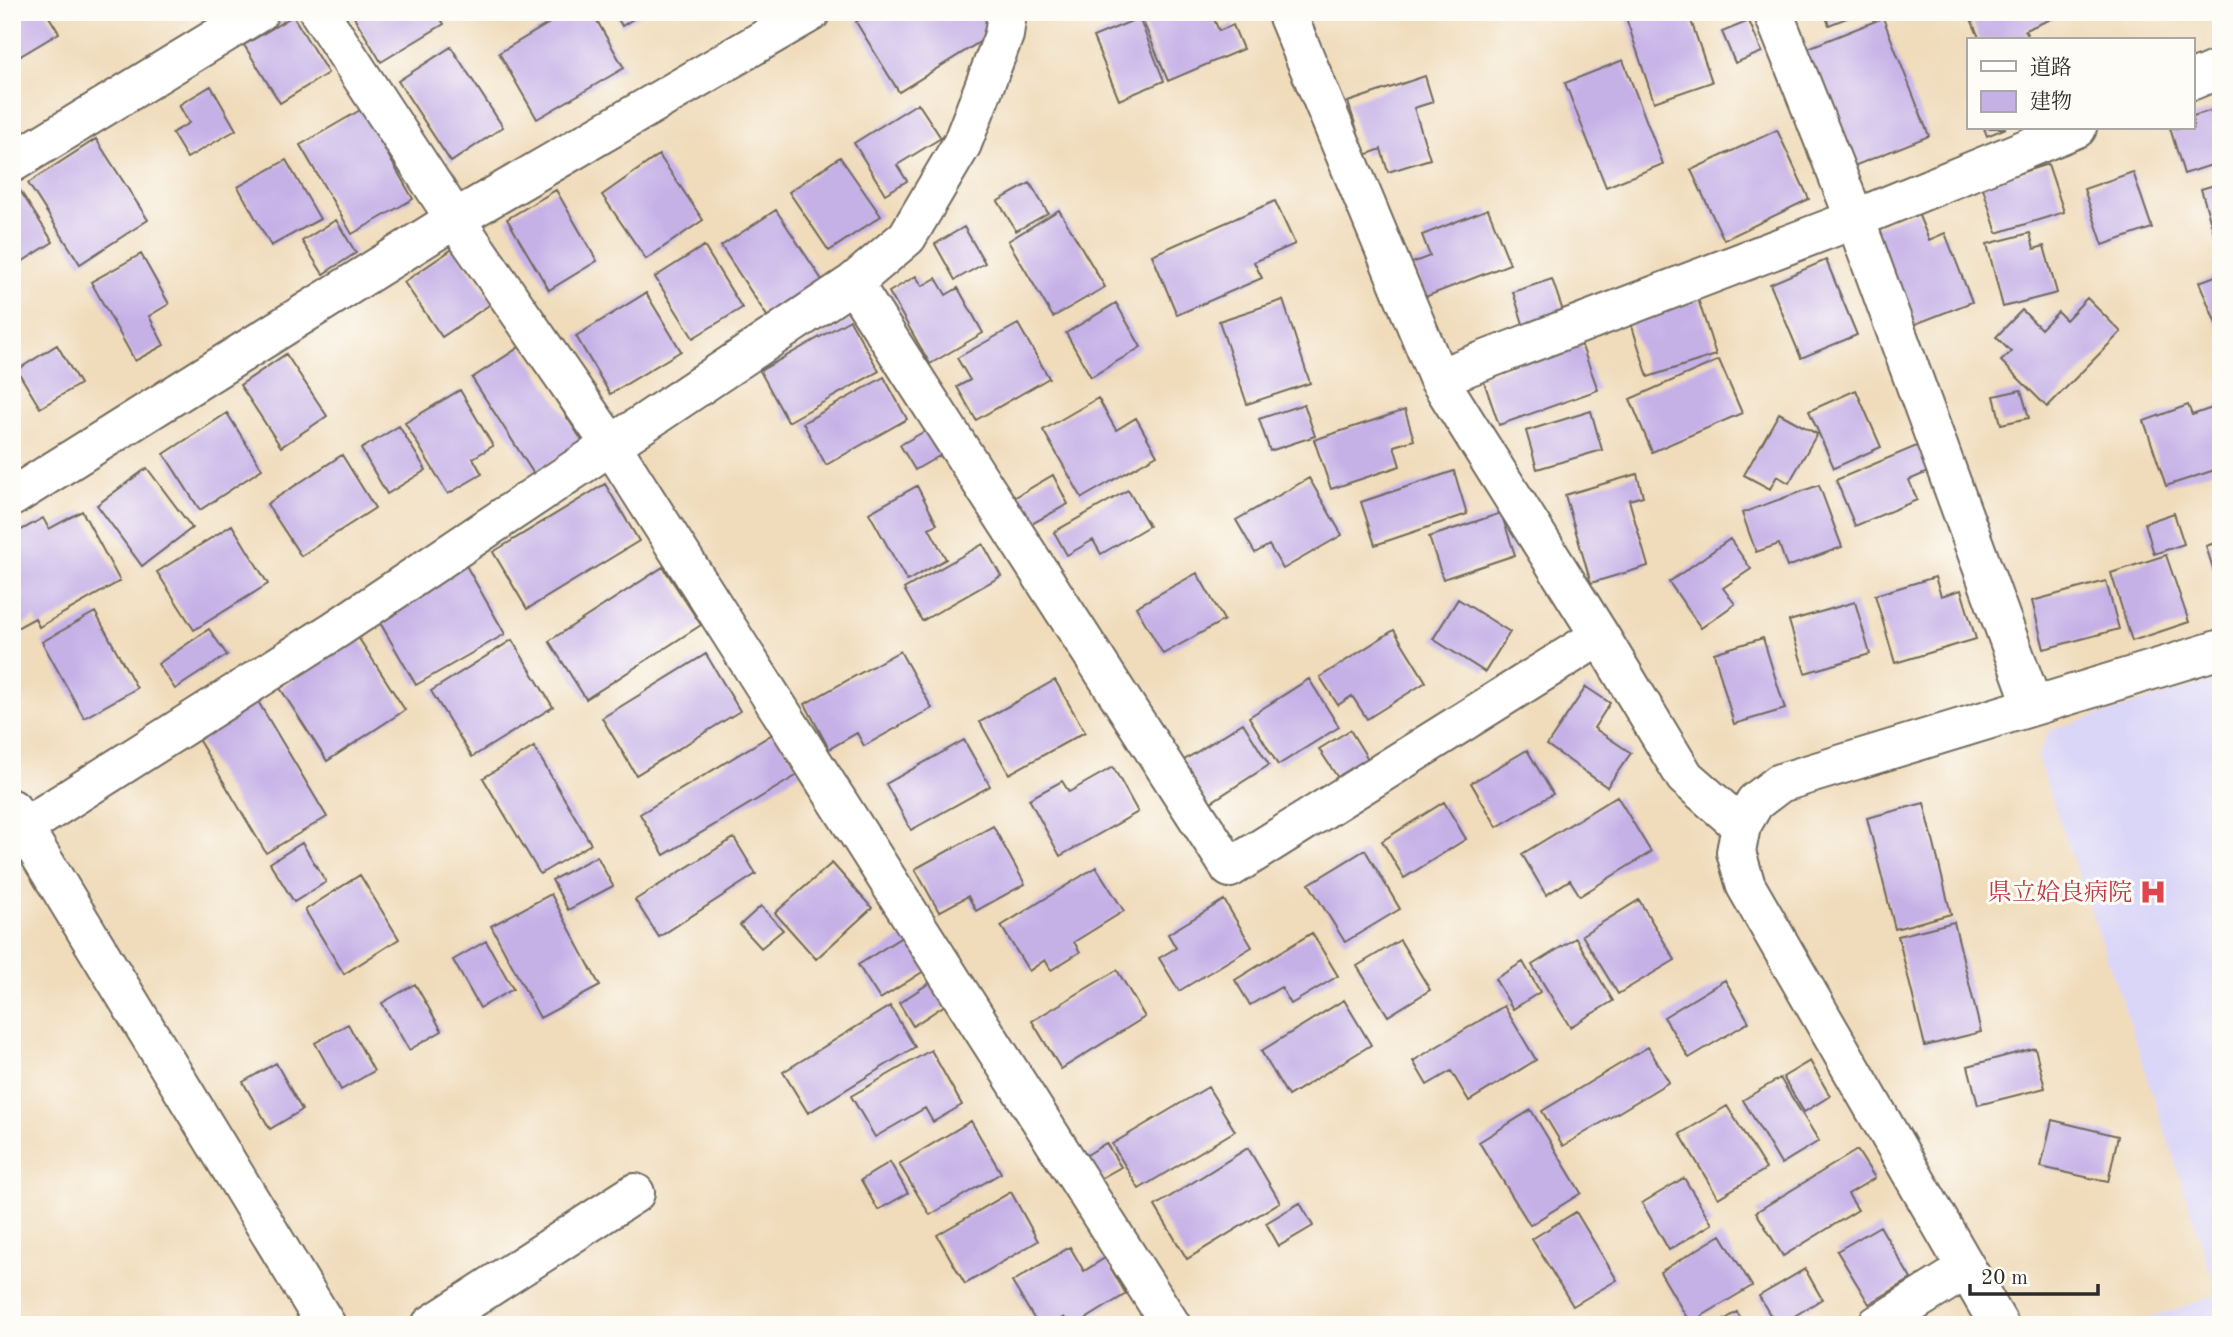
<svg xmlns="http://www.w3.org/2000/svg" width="2233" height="1337" font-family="'Old Standard TT','Noto Serif JP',serif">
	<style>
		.built { fill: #dad6f7 }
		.building { fill: #c6b1e7 }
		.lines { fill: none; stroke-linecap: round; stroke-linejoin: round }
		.street-casing { stroke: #70695d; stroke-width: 42 }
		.street { stroke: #fff; stroke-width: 38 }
		.labels { text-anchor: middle; stroke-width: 6; stroke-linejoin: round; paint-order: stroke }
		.health-label { font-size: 24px; fill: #be3a42; stroke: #fdfcf7; text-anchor: end }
	</style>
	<rect width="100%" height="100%" fill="#fdfcf7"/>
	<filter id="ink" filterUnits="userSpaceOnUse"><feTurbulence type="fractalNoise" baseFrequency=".0143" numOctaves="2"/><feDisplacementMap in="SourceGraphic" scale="14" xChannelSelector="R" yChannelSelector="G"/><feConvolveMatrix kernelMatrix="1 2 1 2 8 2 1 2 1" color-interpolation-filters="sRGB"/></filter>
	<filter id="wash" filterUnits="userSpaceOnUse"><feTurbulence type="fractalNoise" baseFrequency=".00686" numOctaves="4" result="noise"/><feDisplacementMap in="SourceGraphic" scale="28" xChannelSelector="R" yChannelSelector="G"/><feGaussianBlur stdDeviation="1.57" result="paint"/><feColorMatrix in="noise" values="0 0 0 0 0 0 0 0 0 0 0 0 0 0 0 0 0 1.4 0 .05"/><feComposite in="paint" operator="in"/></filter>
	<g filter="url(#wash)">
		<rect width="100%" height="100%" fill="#f0dcbb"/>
		<path class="built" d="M2221 678V1325H2128L2218 1295 2131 1027 2037 757 2050 730Z"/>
		<g id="blocks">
			<path class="building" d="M12 12H46L59 33 12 61Z
				M351 12H436L444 24 381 62Z
				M568 12H592L624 68 537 119 499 53Z
				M614 12H644L622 26Z
				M872 12H990L981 41 899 92 856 22Z
				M1096 12H1124L1100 22Z
				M1139 12H1211L1219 31 1233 25 1243 49 1168 81Z
				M1624 12H1688L1712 82 1654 102Z
				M1824 12H1862L1829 25Z
				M1968 12H2068L2025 30 2030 40H1980Z
				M293 16 328 73 280 103 244 45Z
				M1139 18 1164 81 1119 100 1093 37Z
				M1883 18 1929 136 1849 168 1803 50Z
				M1749 21 1762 52 1735 63 1722 32Z
				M451 47 503 127 451 162 398 81Z
				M1623 60 1663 164 1606 187 1565 83Z
				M1425 76 1433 102 1414 108 1430 159 1388 172 1381 149 1365 155 1348 102Z
				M211 86 236 130 187 158 172 133 189 123 179 105Z
				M918 103 941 138 897 165 907 181 885 194 854 143Z
				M362 109 413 199 352 234 300 145Z
				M2213 110 2221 134V162L2184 174 2170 128H2193V116Z
				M1984 128H2006L1987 136Z
				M1777 130 1809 199 1724 240 1691 170Z
				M96 139 148 220 80 264 28 183Z
				M659 155 703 220 646 259 602 195Z
				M840 157 881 216 829 251 789 192Z
				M286 160 320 219 271 246 238 187Z
				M2048 164 2064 212 1997 233 1982 185Z
				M2133 172 2152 228 2103 245 2084 189Z
				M12 178 53 242 12 268Z
				M1030 183 1048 213 1016 231 998 201Z
				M2221 183V236L2215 237 2201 189Z
				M556 190 597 261 549 290 507 219Z
				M1275 201 1295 244 1254 262 1262 278 1177 315 1152 255Z
				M1488 209 1510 264 1425 297 1412 263 1430 256 1422 235Z
				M776 210 824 283 769 319 721 246Z
				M1059 210 1105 287 1053 317 1008 241Z
				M1917 211 1929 240 1945 233 1972 302 1908 327 1870 230Z
				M336 220 356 253 323 274 302 241Z
				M964 227 985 263 955 280 935 244Z
				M2030 233 2034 249 2044 246 2057 293 2003 307 1987 244Z
				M704 246 742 308 693 338 655 277Z
				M454 248 492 303 442 337 404 282Z
				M141 254 169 304 149 316 164 345 135 361 91 282Z
				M1826 260 1857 335 1801 358 1770 284Z
				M2221 274V336L2199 282Z
				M916 276 922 286 936 278 946 295 958 288 983 333 930 364 889 292Z
				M1552 279 1565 317 1525 330 1513 292Z
				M646 293 681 351 610 394 576 336Z
				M2087 298 2121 332 2047 407 2001 361 2011 352 1996 337 2022 310 2041 329 2058 312 2066 320Z
				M1698 299 1716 355 1648 377 1630 320Z
				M1283 300 1310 383 1247 404 1219 321Z
				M1116 303 1141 347 1091 377 1066 333Z
				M850 320 879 371 788 422 760 371Z
				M1018 324 1049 378 976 420 957 387 970 380 957 358Z
				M1580 341 1598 390 1499 425 1482 376Z
				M57 345 80 384 40 408 17 370Z
				M521 346 583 442 534 474 472 378Z
				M286 354 327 416 281 447 240 385Z
				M1719 360 1742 413 1652 452 1630 399Z
				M884 377 907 419 826 465 803 423Z
				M460 390 493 446 473 458 482 474 448 494 405 423Z
				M1856 390 1881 447 1834 468 1809 411Z
				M2021 390 2029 418 2001 424 1994 396Z
				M1098 398 1116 430 1136 418 1157 455 1082 498 1043 430Z
				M1304 404 1315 436 1270 451 1259 419Z
				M2188 405 2192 415 2221 405V468L2166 486 2144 421Z
				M1405 410 1414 440 1394 446 1400 466 1331 489 1314 440Z
				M1591 411 1602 450 1537 469 1526 431Z
				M227 413 262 469 200 510 164 454Z
				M1779 413 1817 434 1789 483 1777 476 1770 489 1744 475Z
				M399 426 426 470 387 494 361 449Z
				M927 430 941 455 915 470 900 445Z
				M1919 445 1930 471 1909 480 1917 500 1855 526 1836 480Z
				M342 455 375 508 301 556 267 504Z
				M147 468 192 528 142 566 97 505Z
				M1454 471 1467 514 1375 545 1361 502Z
				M1637 474 1643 496 1629 500 1648 566 1591 583 1565 495Z
				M1053 475 1068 504 1028 526 1012 499Z
				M1309 478 1342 535 1283 569 1269 545 1255 553 1236 520Z
				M605 484 639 541 527 609 493 552Z
				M1819 485 1842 547 1787 567 1779 544 1756 552 1742 513Z
				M917 486 937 524 929 528 946 559 907 581 869 513Z
				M1128 490 1149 526 1101 554 1093 540 1067 555 1054 532Z
				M82 511 120 581 39 627 35 618 15 629 12 624V535L43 518 49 529Z
				M1501 513 1515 555 1443 579 1429 537Z
				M2174 513 2184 544 2154 554 2145 523Z
				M232 525 268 584 194 630 157 572Z
				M1730 539 1751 569 1723 588 1735 604 1701 628 1669 582Z
				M2221 541V591H2220L2206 546Z
				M983 544 1001 576 922 621 904 589Z
				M2166 555 2189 622 2132 641 2111 573Z
				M464 562 505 634 416 685 375 614Z
				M663 567 701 625 586 699 549 641Z
				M1197 573 1224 620 1163 654 1136 607Z
				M1935 577 1941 596 1961 590 1976 639 1895 663 1875 595Z
				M2106 581 2119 629 2044 649 2032 601Z
				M1458 599 1510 632 1485 672 1433 639Z
				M1855 602 1870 654 1805 673 1789 621Z
				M95 612 137 688 84 718 42 642Z
				M209 629 227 655 175 689 158 664Z
				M1394 630 1426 682 1367 719 1352 696 1338 705 1320 677Z
				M358 637 405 710 327 761 280 688Z
				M1763 638 1785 709 1734 724 1714 653Z
				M512 640 553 707 472 757 431 691Z
				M900 651 932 708 864 746 857 733 829 749 805 704Z
				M706 654 740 711 636 775 602 718Z
				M1309 679 1339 727 1278 765 1249 717Z
				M1055 680 1085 732 1009 774 980 722Z
				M1586 687 1610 703 1594 728 1631 753 1607 787 1547 745Z
				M256 698 327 817 266 853 195 734Z
				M1243 723 1269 765 1208 804 1181 762Z
				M1350 730 1368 759 1338 778 1319 749Z
				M776 732 801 773 664 855 640 814Z
				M964 740 990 786 911 830 886 784Z
				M534 747 591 844 540 874 483 778Z
				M1527 750 1553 794 1497 827 1471 783Z
				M1113 767 1138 812 1060 856 1029 799 1062 781 1069 792Z
				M1617 796 1651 852 1580 896 1570 880 1546 895 1522 854Z
				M1444 802 1466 839 1404 878 1382 841Z
				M1924 803 1951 914 1895 929 1867 818Z
				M993 826 1025 884 976 911 968 896 939 912 915 869Z
				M734 838 756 874 659 937 635 900Z
				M302 843 326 882 294 902 270 863Z
				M1365 850 1400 909 1345 942 1309 884Z
				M597 856 613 886 568 910 552 880Z
				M832 863 872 908 816 959 775 913Z
				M1096 867 1124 911 1074 942 1080 952 1051 970 1045 960 1029 971 1001 926Z
				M360 875 399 939 344 974 305 910Z
				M551 894 600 986 540 1018 491 926Z
				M1224 900 1252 947 1179 991 1159 958 1176 948 1168 934Z
				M1639 900 1675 960 1618 994 1582 935Z
				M761 906 783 930 761 948 740 925Z
				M1954 922 1981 1032 1925 1046 1898 936Z
				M1312 933 1338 976 1291 1004 1281 987 1250 1005 1235 980Z
				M905 935 927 969 880 999 858 965Z
				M1576 938 1613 1001 1570 1027 1532 965Z
				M1400 940 1430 990 1388 1016 1357 966Z
				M486 941 513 989 480 1008 453 960Z
				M1523 962 1540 992 1513 1009 1495 979Z
				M1117 970 1145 1017 1061 1069 1032 1021Z
				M1725 980 1749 1022 1689 1058 1664 1017Z
				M931 982 945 1005 913 1026 899 1003Z
				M415 984 442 1031 409 1050 382 1003Z
				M1344 1000 1371 1045 1288 1096 1261 1051Z
				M890 1006 915 1047 808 1113 783 1072Z
				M1504 1006 1536 1060 1469 1101 1451 1071 1427 1085 1413 1061Z
				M348 1024 374 1071 341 1090 315 1043Z
				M1648 1047 1669 1082 1563 1146 1542 1111Z
				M2035 1048 2045 1088 1978 1105 1968 1066Z
				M931 1050 962 1105 933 1122 925 1108 875 1137 851 1096Z
				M1810 1061 1830 1096 1804 1112 1783 1077Z
				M276 1063 302 1110 270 1129 243 1082Z
				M1780 1078 1819 1141 1781 1164 1743 1100Z
				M1208 1087 1235 1131 1139 1189 1112 1144Z
				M1727 1106 1766 1169 1718 1198 1680 1134Z
				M1531 1110 1581 1193 1530 1225 1479 1142Z
				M2052 1120 2118 1136 2108 1182 2041 1167Z
				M971 1121 1001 1173 930 1215 899 1164Z
				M1106 1143 1121 1167 1098 1180 1084 1157Z
				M1248 1148 1280 1202 1187 1259 1155 1206Z
				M1857 1150 1875 1178 1848 1194 1858 1210 1783 1256 1756 1212Z
				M890 1162 908 1193 878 1210 861 1180Z
				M1684 1178 1712 1224 1669 1250 1642 1203Z
				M1011 1192 1038 1241 965 1284 937 1235Z
				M1300 1203 1313 1226 1279 1246 1266 1223Z
				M1576 1212 1617 1280 1573 1306 1532 1239Z
				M1880 1226 1911 1279 1869 1304 1837 1251Z
				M1721 1235 1752 1286 1690 1323 1660 1272Z
				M1070 1247 1084 1271 1105 1258 1126 1294 1076 1325H1069L1064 1317 1051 1325H1038L1012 1282Z
				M1805 1269 1822 1299 1780 1325H1776L1759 1296Z
				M1737 1312 1745 1325H1716Z"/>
		</g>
	</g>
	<g filter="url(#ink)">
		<use href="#blocks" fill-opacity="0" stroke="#70695d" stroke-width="2"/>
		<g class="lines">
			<g class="street-casing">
				<path id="street" d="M319 12 455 219 611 445 1171 1325
					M1286 12 1438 378 1600 636 1685 777 1741 826
					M1773 12 1855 219 2033 706
					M2193 80 2221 68
					M12 163 259 12
					M853 283 1230 868 1600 636
					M1438 378 1855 219 2077 128
					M12 497 455 219 811 12
					M12 809 326 1325
					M12 835 335 630 853 283 907 237 962 144 1004 35 1007 12
					M431 1325 635 1193
					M1877 1325 1967 1269
					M1999 1325 1746 886 1736 852 1741 826 1755 802 1780 783 2221 649"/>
			</g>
			<use href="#street" class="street"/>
		</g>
	</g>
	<defs>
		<g id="hospital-bare" transform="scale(2.1)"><path d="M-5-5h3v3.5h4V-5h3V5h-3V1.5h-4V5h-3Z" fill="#e0444e" stroke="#fdfcf7" stroke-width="2.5" paint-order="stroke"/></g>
	</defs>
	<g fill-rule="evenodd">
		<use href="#hospital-bare" x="2153" y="892"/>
	</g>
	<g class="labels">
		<g class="health-label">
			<text x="2132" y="900">県立姶良病院</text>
		</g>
	</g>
	<rect width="2233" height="1337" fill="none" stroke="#fdfcf7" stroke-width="42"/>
	<rect x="1967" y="38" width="228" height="91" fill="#fdfcf7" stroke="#a9a8a5" stroke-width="2"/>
	<rect x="1981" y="61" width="35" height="10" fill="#ffffff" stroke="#a9a8a5" stroke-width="2"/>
	<text x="2030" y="74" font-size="21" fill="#2b2b2b">道路</text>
	<rect x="1981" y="91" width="35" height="21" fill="#c6b1e7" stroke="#a9a8a5" stroke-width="2"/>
	<text x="2030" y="108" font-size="21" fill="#2b2b2b">建物</text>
	<path d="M1970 1284v10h128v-10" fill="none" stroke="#2b2b2b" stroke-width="3.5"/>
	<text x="1981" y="1284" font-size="21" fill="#2b2b2b" stroke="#fdfcf7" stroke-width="5" paint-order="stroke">20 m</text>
</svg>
